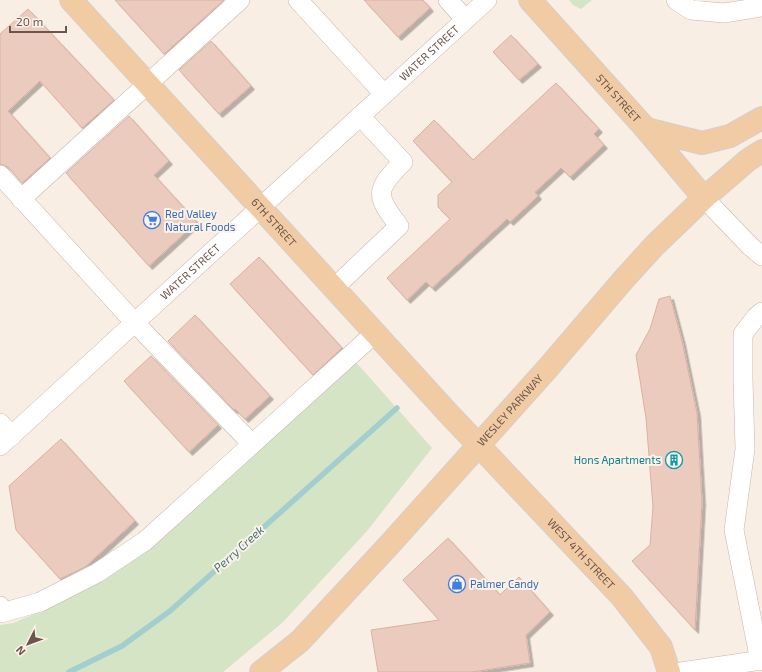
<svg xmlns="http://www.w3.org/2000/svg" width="762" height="672" font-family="'Exo 2',sans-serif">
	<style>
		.green { fill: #d4e4c4 }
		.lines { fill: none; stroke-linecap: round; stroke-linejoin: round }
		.stream { stroke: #a2ced0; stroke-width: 5.5 }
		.building { fill: #ebcbbe; stroke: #dbb0a1; filter: url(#shadow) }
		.minor-casing { stroke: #c8b5ab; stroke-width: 20 }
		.major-casing { stroke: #d6cfcd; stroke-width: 24 }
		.minor { stroke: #fff; stroke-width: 19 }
		.major { stroke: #f0cba3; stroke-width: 22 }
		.labels { text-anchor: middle; stroke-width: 4; stroke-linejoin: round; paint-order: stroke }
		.street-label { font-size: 11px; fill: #6d544c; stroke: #fcf2e8 }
		.shop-label { font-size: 11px; fill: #366cbe; stroke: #fcf2e8; text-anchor: start }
		.culture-label { font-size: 11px; fill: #0d838f; stroke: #fcf2e8; text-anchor: end }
		.water-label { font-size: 12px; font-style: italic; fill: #467577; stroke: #fcf2e8 }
	</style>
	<defs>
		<filter id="shadow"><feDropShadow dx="3.5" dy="3.5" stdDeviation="0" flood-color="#0004"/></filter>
	</defs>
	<rect width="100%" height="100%" fill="#f9eee3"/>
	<path class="green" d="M569 0H592L581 9 573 5Z
		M355 361 432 448 367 531 283 622 223 672H0V625L13 623 46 609Z"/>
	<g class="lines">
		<path class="stream" d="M69 672 122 646 170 611 397 408"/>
	</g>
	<path class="building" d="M115 0H224L164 54Z
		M364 0H423L430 8 398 37Z
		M28 9 114 100 82 128 40 81 8 111 50 158 22 183 8 167 0 164V34Z
		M511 35 538 64 519 80 493 52Z
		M211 41 251 86 219 114 179 70Z
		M556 83 599 129 594 134 604 145 570 177 561 168 535 192 538 196 510 222 507 219 432 288 426 282 407 300 387 278 450 219 438 207V195L452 182 413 141 434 120 473 160Z
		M129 116 169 161 154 175 197 222 149 266 66 173Z
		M259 257 342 348 313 375 230 284Z
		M670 296 682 341 697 413 702 502 695 630 632 561 650 545 653 507 646 418 636 355 650 329 659 299Z
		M195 315 270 396 245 419 235 409 234 410 168 341Z
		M151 356 218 425 189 452 124 381Z
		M61 439 135 521 85 567 60 579 16 530 9 486Z
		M448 538 500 595 519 577 550 612 526 635 530 663 472 672H378L371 630 439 620 403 580Z"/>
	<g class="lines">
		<g class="minor-casing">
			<g id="minor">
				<path d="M298 0 384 94"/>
				<path d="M448 0 465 19"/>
				<path d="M676 0 691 10 724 13 762 7"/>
				<path d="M0 175 135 323 252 444"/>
				<path d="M704 198 750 246 762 256"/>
				<path d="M21 199 240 0"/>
				<path d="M334 288 399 226C375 195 375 190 403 162L360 116"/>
				<path d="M0 423 12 436"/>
				<path id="s1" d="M0 446 487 0"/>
				<path d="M0 606 1 613 40 602 97 573 145 541 375 333"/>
				<path d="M760 661 734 530 745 449 743 379V334L756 317 762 312"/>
				<path d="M681 672 762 660"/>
			</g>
		</g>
		<g class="major-casing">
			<g id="major">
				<path id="s2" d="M71 0 448 413 622 597 661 647 669 672"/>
				<path id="s3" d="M530 0 646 129 704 198"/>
				<path d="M646 129 702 143 730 136 762 118"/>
				<path id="s4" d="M261 672 300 641 390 544 547 369 624 279 655 245 704 198 748 160 762 151"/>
			</g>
		</g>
		<use href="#minor" class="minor"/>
		<use href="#major" class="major"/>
	</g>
	<defs>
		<g id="supermarket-ring" transform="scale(0.9)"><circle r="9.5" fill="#fcf2e8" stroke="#3f7fe0" stroke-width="1.5"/><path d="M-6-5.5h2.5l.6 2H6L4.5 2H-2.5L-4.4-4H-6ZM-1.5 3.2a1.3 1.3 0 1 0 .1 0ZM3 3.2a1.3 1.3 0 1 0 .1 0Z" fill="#3f7fe0"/></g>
		<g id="building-ring" transform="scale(0.9)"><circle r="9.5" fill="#fcf2e8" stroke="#0f9aa8" stroke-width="1.5"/><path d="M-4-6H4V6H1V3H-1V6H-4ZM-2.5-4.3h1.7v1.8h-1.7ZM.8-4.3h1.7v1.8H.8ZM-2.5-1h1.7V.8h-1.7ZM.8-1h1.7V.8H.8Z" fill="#0f9aa8"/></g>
		<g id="shop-ring" transform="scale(0.9)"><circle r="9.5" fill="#fcf2e8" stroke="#3f7fe0" stroke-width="1.5"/><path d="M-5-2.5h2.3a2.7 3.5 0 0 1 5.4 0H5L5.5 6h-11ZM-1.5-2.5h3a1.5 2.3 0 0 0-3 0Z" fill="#3f7fe0"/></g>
	</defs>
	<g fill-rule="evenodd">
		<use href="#supermarket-ring" x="152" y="220"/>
		<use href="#building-ring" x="674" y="460"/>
		<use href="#shop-ring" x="457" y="584"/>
	</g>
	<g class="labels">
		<g class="street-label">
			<text dy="4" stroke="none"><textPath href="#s1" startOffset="582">WATER STREET</textPath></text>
			<text dy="4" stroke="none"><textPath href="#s3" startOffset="132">5TH STREET</textPath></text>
			<text dy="4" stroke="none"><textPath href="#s2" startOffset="301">6TH STREET</textPath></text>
			<text dy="4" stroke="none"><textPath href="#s1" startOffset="258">WATER STREET</textPath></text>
			<text dy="4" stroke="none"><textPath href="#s4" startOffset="362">WESLEY PARKWAY</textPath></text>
			<text dy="4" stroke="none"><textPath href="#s2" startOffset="753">WEST 4TH STREET</textPath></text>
		</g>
		<g class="shop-label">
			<text x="165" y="218">Red Valley<tspan x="165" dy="13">Natural Foods</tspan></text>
			<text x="470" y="588">Palmer Candy</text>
		</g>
		<g class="culture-label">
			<text x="661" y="464">Hons Apartments</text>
		</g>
		<g class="water-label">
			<text transform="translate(239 549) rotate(-42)" y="4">Perry Creek</text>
		</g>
	</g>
	<g transform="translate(28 644) rotate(228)" stroke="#fcf2e8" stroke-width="3" paint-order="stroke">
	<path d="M0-3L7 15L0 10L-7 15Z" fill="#6d544c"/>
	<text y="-6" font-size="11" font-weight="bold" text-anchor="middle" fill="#6d544c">N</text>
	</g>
	<path d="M10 26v6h56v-6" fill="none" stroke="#6d544c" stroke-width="2"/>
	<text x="16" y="26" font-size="12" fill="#6d544c" stroke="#fcf2e8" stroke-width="3" paint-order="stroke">20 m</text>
</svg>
